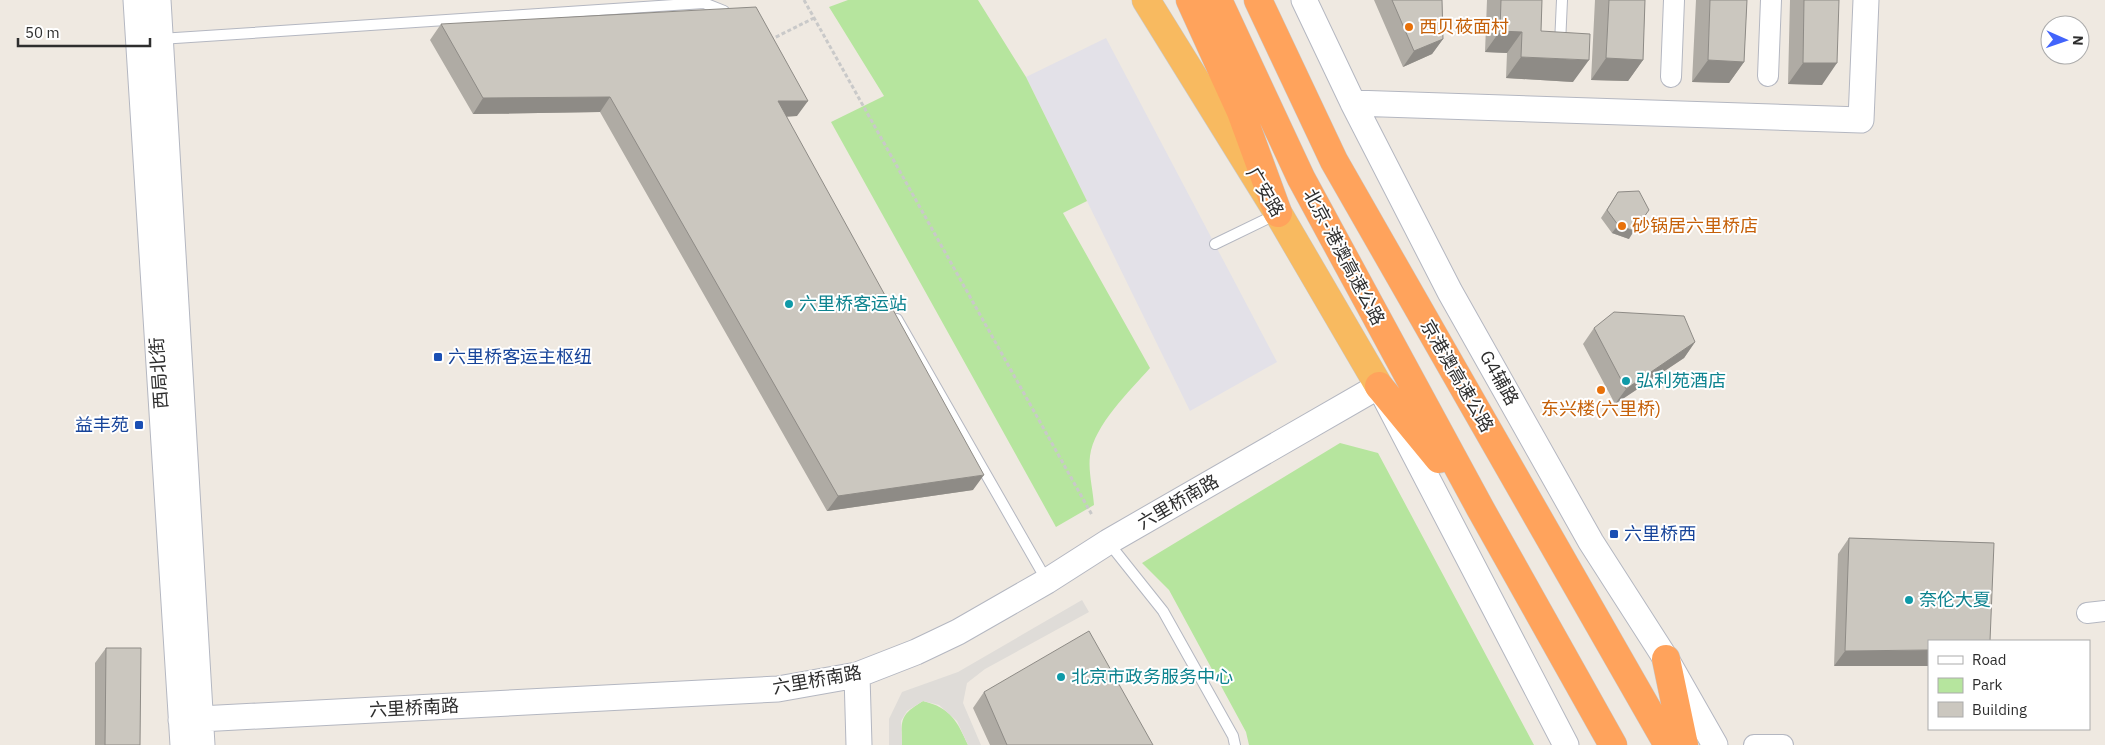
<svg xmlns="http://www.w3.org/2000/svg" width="2105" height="745" font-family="'IBM Plex Sans','Noto Sans SC',sans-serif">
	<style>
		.industrial { fill: #e3e1e8 }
		.green { fill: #b6e59e }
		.plaza { fill: #dfdcd8 }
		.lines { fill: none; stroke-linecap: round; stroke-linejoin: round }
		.service-casing { stroke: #b4b7c1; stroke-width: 12 }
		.minor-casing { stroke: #b4b7c1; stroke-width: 22 }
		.tertiary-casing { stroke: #b4b7c1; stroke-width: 27 }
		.trunk-casing { stroke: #c9c9c9; stroke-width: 29 }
		.motorway-casing { stroke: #c9c9c9; stroke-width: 29 }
		.path { stroke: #c9c9c9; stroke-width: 3; stroke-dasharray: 4 2.5; stroke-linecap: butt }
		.service { stroke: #fff; stroke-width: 10 }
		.minor { stroke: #fff; stroke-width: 20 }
		.tertiary { stroke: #fff; stroke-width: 25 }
		.trunk { stroke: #f8ba60; stroke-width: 28 }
		.motorway { stroke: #ffa35c; stroke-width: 28 }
		.wall { fill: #afaba4 }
		.shaded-wall { fill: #8e8b86 }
		.building { fill: #cbc7bf; stroke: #8e8b86 }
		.food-dot { fill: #e8710a; stroke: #fff; stroke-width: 2 }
		.culture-dot { fill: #0f9aa8; stroke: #fff; stroke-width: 2 }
		.transit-dot { fill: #1a4fb4; stroke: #fff; stroke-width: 2 }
		.labels { text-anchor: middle; stroke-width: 4; stroke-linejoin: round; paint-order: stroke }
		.food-label { font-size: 18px; fill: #c56008; stroke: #fff; text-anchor: start }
		.street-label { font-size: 18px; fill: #2e2e2e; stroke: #fff }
		.culture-label { font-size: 18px; fill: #0d838f; stroke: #fff; text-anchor: start }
		.transit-label { font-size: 18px; fill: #164399; stroke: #fff; text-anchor: start }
	</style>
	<rect width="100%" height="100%" fill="#efe9e1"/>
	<path class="industrial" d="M1106 38 1277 362 1190 411 1026 77Z"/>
	<path class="green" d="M848 0H978L1026 77 1087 201 1063 213 1150 368C1130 391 1094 425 1090 456 1088 471 1093 490 1094 505L1056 527 831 122 884 96 829 7Z
		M1340 443 1378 453 1534 745H1249L1246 732 1169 590 1142 563Z
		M923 701C951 708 957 721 968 745H902C901 719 900 715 923 701Z"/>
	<path class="plaza" d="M1082 600 1089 612 985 669 967 683 963 703 981 745H968L957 721 939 705 923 701 907 711 901 721 902 745H889V719L902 692 958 672Z"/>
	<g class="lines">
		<g class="service-casing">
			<path id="service" d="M160 39 704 3 724 11 728 19
				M1560 44 1562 0
				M1215 244 1277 214
				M897 319 1047 581
				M1108 542 1163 611 1233 736 1235 745"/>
		</g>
		<g class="minor-casing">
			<path id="minor" d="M1768 76 1771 0
				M1671 77 1674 0
				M2087 613 2105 611
				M1754 745H1783"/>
		</g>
		<g class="tertiary-casing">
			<path id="tertiary" d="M136 0 183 745
				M158 0 202 745
				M1304 0 1353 103 1450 292 1591 542 1666 659 1715 745
				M1353 103 1861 120 1866 0
				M857 675 859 745
				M181 720 778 689 857 675 916 652 958 632 1047 581 1108 542 1379 386 1566 745"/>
		</g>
		<g class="trunk-casing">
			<path id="trunk" d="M1146 0 1278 213 1379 386"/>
		</g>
		<g class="motorway-casing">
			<path id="motorway" d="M1190 0 1241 112 1278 213
				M1218 0 1301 178 1480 508 1613 745
				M1258 0 1334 161 1668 745
				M1379 386 1439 459
				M1666 659 1684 745"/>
		</g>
		<path class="path" d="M804 0 1092 515
			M770 40 814 18"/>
		<use href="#service" class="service"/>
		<use href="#minor" class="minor"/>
		<use href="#tertiary" class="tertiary"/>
		<use href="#trunk" class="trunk"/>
		<use href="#motorway" class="motorway"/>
	</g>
	<path class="wall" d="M1374 0H1442L1443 39 1432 54 1403 67Z
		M1487 0H1542L1541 31 1573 82 1506 78 1507 53 1485 52Z
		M1595 0H1645L1643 60 1628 81 1591 80Z
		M1696 0H1747L1744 62 1729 83 1692 82Z
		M1790 0H1839L1822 85 1788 84Z
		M441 24 797 116 786 117 973 490 827 511 600 112 473 114 430 40Z
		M1618 192 1629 239 1612 233 1601 218Z
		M1594 328 1695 342 1684 358 1615 404 1583 344Z
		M1849 538 1994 543 1834 666 1838 554Z
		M106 648 140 745H95V663Z
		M984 692 1153 745H990L973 708Z"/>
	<path class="shaded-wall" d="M1500 31 1522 32 1507 53 1485 52Z
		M1443 39 1432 54 1403 67 1414 51Z
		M1521 57 1589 60 1573 82 1506 78Z
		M1606 58 1643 60 1628 81 1591 80Z
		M1708 60 1744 62 1729 83 1692 82Z
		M1803 63H1837L1822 85 1788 84Z
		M610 97 600 112 473 114 483 98Z
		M778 101H808L797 116 767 117Z
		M1618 225 1634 231 1629 239 1612 233Z
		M1695 342 1684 358 1615 404 1626 389Z
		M984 475 973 490 827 511 838 496Z
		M1929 650V666H1834L1845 651Z"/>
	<path class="building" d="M1392 0H1442L1443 39 1414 51Z
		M1501 0H1542L1541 31 1590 34 1589 60 1521 57 1522 32 1500 31Z
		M1609 0H1645L1643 60 1606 58Z
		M1710 0H1747L1744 62 1708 60Z
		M1804 0H1839L1837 63H1803Z
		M756 7 808 101H778L984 475 838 496 610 97 483 98 441 24Z
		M1639 191 1649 210 1634 231 1618 225 1607 210 1618 192Z
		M1614 312 1684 316 1695 342 1626 389 1594 328Z
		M1849 538 1994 543 1990 641H1929V650L1845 651Z
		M1089 631 1153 745H1007L984 692Z
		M106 648H141L140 745H105Z"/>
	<g class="food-dot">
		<circle cx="1409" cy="27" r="5"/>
		<circle cx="1622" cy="226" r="5"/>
		<circle cx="1601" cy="390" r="5"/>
	</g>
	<g class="culture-dot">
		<circle cx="789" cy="304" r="5"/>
		<circle cx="1626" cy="381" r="5"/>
		<circle cx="1909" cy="600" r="5"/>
		<circle cx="1061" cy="677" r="5"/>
	</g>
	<g class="transit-dot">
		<rect x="433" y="352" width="10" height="10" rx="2.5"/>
		<rect x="134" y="420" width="10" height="10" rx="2.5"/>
		<rect x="1609" y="529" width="10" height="10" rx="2.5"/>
	</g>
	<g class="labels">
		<g class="food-label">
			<text x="1419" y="33">西贝莜面村</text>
			<text x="1632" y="232">砂锅居六里桥店</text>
			<text x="1601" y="415" text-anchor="middle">东兴楼(六里桥)</text>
		</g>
		<g class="street-label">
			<text transform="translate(1265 192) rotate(59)" y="6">广安路</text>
			<text transform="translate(1344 257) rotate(62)" y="6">北京-港澳高速公路</text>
			<text transform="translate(159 373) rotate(-94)" y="6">西局北街</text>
			<text transform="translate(1457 376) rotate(60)" y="6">京港澳高速公路</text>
			<text transform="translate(1499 378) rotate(61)" y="6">G4辅路</text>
			<text transform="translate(1178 502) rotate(-30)" y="6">六里桥南路</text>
			<text transform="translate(817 680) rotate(-10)" y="6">六里桥南路</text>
			<text transform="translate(414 708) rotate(-3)" y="6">六里桥南路</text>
		</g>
		<g class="culture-label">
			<text x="799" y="310">六里桥客运站</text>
			<text x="1636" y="387">弘利苑酒店</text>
			<text x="1919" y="606">奈伦大夏</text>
			<text x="1071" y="683">北京市政务服务中心</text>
		</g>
		<g class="transit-label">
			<text x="448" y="363">六里桥客运主枢纽</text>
			<text x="129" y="431" text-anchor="end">益丰苑</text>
			<text x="1624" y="540">六里桥西</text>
		</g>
	</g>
	<rect x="1928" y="640" width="162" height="90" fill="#ffffff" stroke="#ababab"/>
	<rect x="1938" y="656" width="25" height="8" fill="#ffffff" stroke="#ababab"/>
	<text x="1972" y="665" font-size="15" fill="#2e2e2e">Road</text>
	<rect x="1938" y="678" width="25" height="15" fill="#b6e59e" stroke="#ababab"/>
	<text x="1972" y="690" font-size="15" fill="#2e2e2e">Park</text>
	<rect x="1938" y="702" width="25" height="15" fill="#cbc7bf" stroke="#ababab"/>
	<text x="1972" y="715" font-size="15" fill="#2e2e2e">Building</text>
	<g transform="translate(2065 40) rotate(92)"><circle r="24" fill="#ffffff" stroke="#ababab"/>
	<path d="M0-4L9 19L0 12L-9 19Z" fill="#4264fb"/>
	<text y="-8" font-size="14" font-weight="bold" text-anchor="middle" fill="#2e2e2e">N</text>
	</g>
	<path d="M18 38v8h132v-8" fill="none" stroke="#2e2e2e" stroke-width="2.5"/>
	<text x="25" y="38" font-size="15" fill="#2e2e2e" stroke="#ffffff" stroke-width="4" paint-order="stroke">50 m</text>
</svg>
